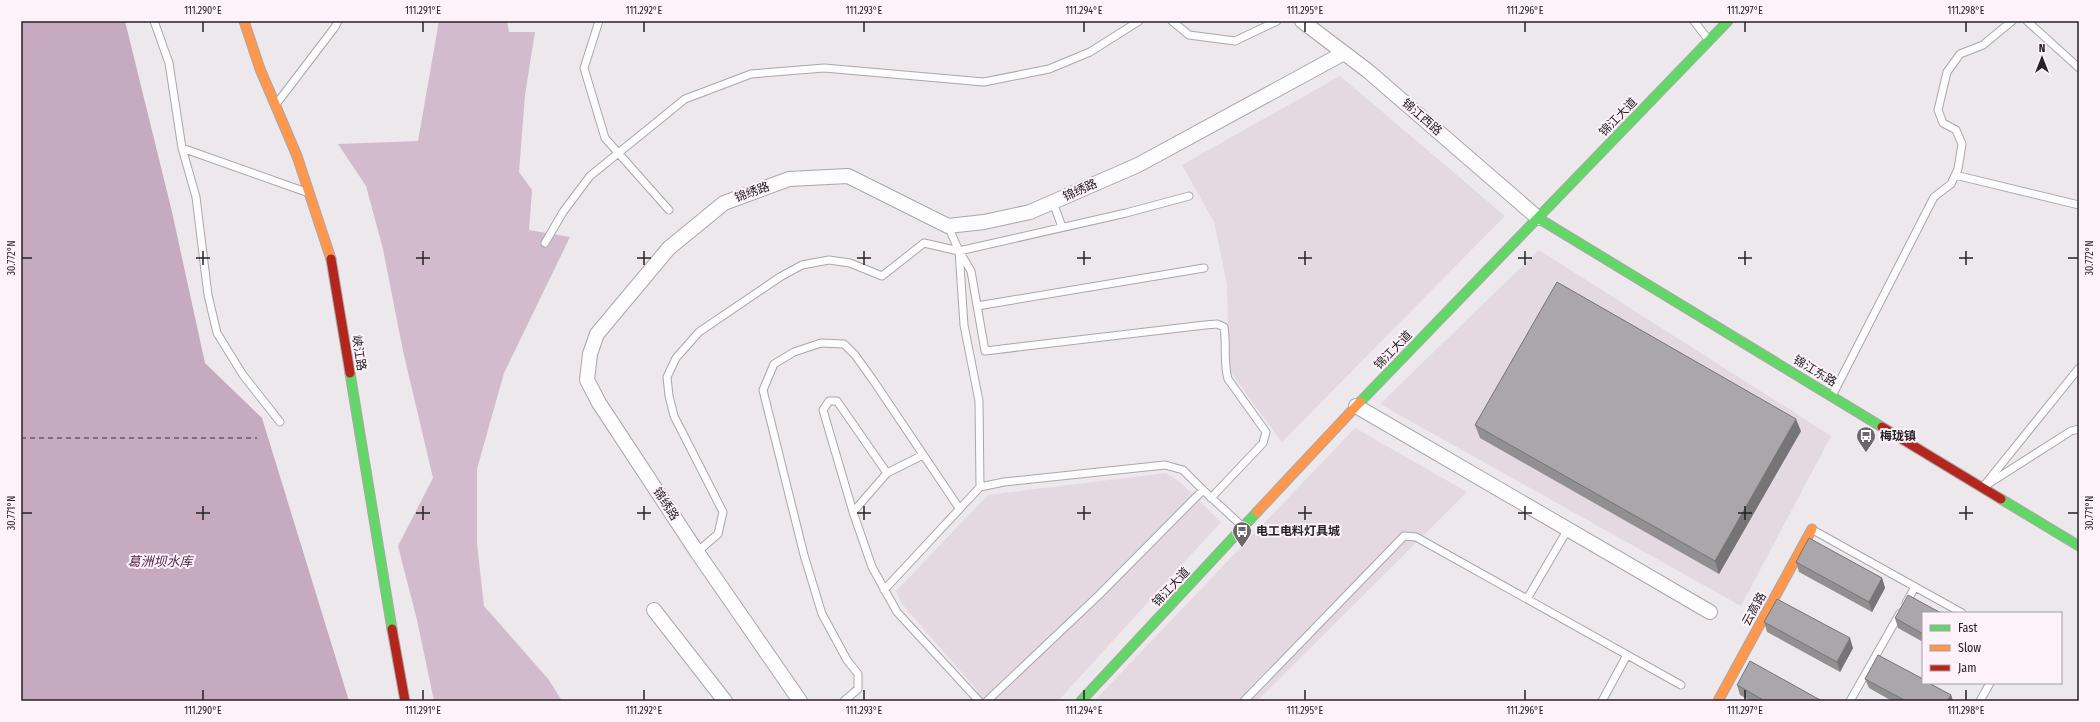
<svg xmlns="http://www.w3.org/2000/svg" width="2100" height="722" font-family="'Fira Sans Condensed','Noto Sans SC',sans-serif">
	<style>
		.built { fill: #e4d9e1 }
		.forest { fill: #d3bbce }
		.water { fill: #c6aabf }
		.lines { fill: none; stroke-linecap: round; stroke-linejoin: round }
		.ferry { stroke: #54234b; stroke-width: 1; stroke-dasharray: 5 4; stroke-linecap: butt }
		.lane-casing { stroke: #aaa7a9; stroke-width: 9 }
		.street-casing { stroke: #aaa7a9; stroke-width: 16 }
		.fast-casing { stroke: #aaa7a9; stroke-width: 11 }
		.slow-casing { stroke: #aaa7a9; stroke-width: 11 }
		.jam-casing { stroke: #aaa7a9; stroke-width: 11 }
		.lane { stroke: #fcfcfc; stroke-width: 7 }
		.street { stroke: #fcfcfc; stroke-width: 14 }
		.fast { stroke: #63d668; stroke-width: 9 }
		.slow { stroke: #ff974d; stroke-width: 9 }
		.jam { stroke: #b3261e; stroke-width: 9 }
		.wall { fill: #928f91 }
		.shaded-wall { fill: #777476 }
		.building { fill: #aaa6a9; stroke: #777476 }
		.ticks { fill: none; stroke: #262225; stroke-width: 1.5 }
		.labels { text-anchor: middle; stroke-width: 4; stroke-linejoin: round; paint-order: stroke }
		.street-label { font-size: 12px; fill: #262225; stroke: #fdf2fa }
		.poi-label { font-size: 12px; font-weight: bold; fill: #262225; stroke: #fdf2fa; text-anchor: start }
		.water-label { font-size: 13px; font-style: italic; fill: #54234b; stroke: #fdf2fa }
		.neatline { fill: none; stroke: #262225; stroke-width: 1.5 }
		.ticks-label { font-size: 10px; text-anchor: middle; fill: #262225 }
	</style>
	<rect width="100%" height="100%" fill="#ede8ec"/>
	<path class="built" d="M1340 76 1505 216 1282 442 1229 370 1227 284 1214 222 1182 165Z
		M1539 250 1831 436 1741 606 1380 404Z
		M1355 428 1467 492 1257 701H1094Z
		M1166 473 1179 481 1221 522 1058 701H968L978 691 902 604 896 591 988 495Z"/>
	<path class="forest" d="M439 21H507L509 32H535L525 95 519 172 532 190 529 230 570 237 504 373 477 469V544L484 606 549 680 562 701H434L417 620 398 546 433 478 403 351 383 249 366 186 338 144 418 141Z"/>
	<path class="water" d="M21 21H125L172 212 205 363 262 418 349 701H21Z"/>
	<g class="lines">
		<path class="ferry" d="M21 438H257"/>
		<g class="lane-casing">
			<path id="lane" d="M154 21 169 63 182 148 196 197 208 295 217 333 243 375 280 422
				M599 21 584 68 605 138 669 210
				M1172 21 1189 35 1235 41 1277 21
				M1694 21 1707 38
				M2027 21 2079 68
				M277 103 335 27 338 21
				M182 148 306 192
				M1955 175 2079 205
				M1053 202 1062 227
				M948 226 959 251 964 325 979 401 980 487
				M545 243 563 212 590 176 685 99 751 74 824 68 984 82 1049 69 1090 52 1139 21
				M959 251 971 271 985 351 1205 325 1217 324 1224 327C1227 344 1223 362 1228 379L1266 432 1263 443 1211 498
				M977 306 1204 268
				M1832 396 1934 197 1951 184 1958 169 1962 144 1956 130 1943 123 1938 110 1947 72 1960 54 1983 45 2012 21
				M887 473 837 401H829L823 410 853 512 872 567 897 612 979 701
				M1988 484 2071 431 2079 429
				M1983 487 2079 368
				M853 512 887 473 923 455
				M1813 530 1962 613
				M697 552 718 534 723 512 674 416 669 396 667 377 676 358 699 332 780 277 802 265 829 260 850 263 882 276 924 243 959 251 1126 213 1189 196
				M884 590 980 487 1004 482 1165 465 1183 470 1203 490
				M1527 599 1568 529
				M1906 603 1915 587
				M844 701 858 689V674L847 660 822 614 804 555 763 390 774 364 794 352 821 343 844 344 855 355 873 380 959 508
				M987 701 1099 595 1203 490 1242 526
				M1244 701 1404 536 1416 537 1681 685
				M1602 701 1627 655
				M1850 701 1900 613
				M1980 701 1990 683"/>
		</g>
		<g class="street-casing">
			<path id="street" d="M1302 21 1368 71 1538 218
				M1356 406 1710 612
				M654 610 725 701
				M800 701 697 552 599 403 587 380 590 354 597 334 669 248 724 203 789 179 848 176 948 226 984 222 1030 212 1138 165 1344 53"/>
		</g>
		<g class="fast-casing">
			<path id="fast" d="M1538 218 1882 427
				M350 373 392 629
				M1360 402 1728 21
				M2001 499 2079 546
				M1081 701 1257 512"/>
		</g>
		<g class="slow-casing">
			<path id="slow" d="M244 21 260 69 297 156 331 259
				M1257 512 1360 402
				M1718 701 1812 529"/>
		</g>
		<g class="jam-casing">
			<path id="jam" d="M331 259 350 373
				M1882 427 2001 499
				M392 629 405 701"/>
		</g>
		<use href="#lane" class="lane"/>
		<use href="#street" class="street"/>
		<use href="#fast" class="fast"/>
		<use href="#slow" class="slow"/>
		<use href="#jam" class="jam"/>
	</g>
	<path class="wall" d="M1475 425 1801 431 1719 574 1480 438Z
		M1796 562 1882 578 1885 588 1872 612 1799 572Z
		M1923 613V642L1898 628 1895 618Z
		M1764 622 1853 648 1840 672 1767 632Z
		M1865 679 1951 695 1953 701H1892L1869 688Z
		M1737 685 1822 701H1751L1740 695Z"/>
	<path class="shaded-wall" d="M1796 419 1801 431 1719 574 1715 561Z
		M1882 578 1885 588 1872 612 1869 602Z
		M1850 638 1853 648 1840 672 1837 662Z
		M1951 695 1953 701H1947Z"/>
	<path class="building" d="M1557 282 1796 419 1715 561 1475 425Z
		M1809 538 1882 578 1869 602 1796 562Z
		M1908 595 1941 613H1923V634L1895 618Z
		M1777 599 1850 638 1837 662 1764 622Z
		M1878 655 1923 679V683H1929L1951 695 1947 701H1906L1865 679Z
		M1750 661 1822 701H1765L1737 685Z"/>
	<path class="ticks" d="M203 22V32M423 22V32M644 22V32M864 22V32M1084 22V32M1305 22V32M1525 22V32M1745 22V32M1966 22V32M203 251V265M423 251V265M644 251V265M864 251V265M1084 251V265M1305 251V265M1525 251V265M1745 251V265M1966 251V265M22 258H32M196 258H210M416 258H430M637 258H651M857 258H871M1077 258H1091M1298 258H1312M1518 258H1532M1738 258H1752M1959 258H1973M2068 258H2078M203 506V520M423 506V520M644 506V520M864 506V520M1084 506V520M1305 506V520M1525 506V520M1745 506V520M1966 506V520M22 513H32M196 513H210M416 513H430M637 513H651M857 513H871M1077 513H1091M1298 513H1312M1518 513H1532M1738 513H1752M1959 513H1973M2068 513H2078M203 690V700M423 690V700M644 690V700M864 690V700M1084 690V700M1305 690V700M1525 690V700M1745 690V700M1966 690V700"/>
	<defs>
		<g id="bus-pin" transform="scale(1)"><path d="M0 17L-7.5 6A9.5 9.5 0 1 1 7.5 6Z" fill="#6c676b" stroke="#fdf2fa"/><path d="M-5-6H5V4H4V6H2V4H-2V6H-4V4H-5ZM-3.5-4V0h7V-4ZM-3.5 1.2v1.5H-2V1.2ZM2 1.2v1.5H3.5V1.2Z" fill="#fff"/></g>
	</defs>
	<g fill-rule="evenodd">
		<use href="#bus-pin" x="1866" y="436"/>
		<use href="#bus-pin" x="1242" y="531"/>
	</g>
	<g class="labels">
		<g class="street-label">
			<text transform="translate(1422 117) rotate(41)" y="4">锦江西路</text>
			<text transform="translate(1618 117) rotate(-46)" y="4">锦江大道</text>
			<text transform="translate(1080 190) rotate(-24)" y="4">锦绣路</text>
			<text transform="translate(752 192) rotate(-20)" y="4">锦绣路</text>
			<text transform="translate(1393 350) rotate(-46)" y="4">锦江大道</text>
			<text transform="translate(359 353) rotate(81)" y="4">峡江路</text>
			<text transform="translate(1815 371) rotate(31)" y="4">锦江东路</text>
			<text transform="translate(666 504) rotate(57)" y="4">锦绣路</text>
			<text transform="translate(1171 587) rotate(-47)" y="4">锦江大道</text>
			<text transform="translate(1754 609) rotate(-61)" y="4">云高路</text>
		</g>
		<g class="poi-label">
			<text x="1880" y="440">梅珑镇</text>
			<text x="1256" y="535">电工电料灯具城</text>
		</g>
		<g class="water-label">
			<text x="160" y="566">葛洲坝水库</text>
		</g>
	</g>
	<rect width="2100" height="722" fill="none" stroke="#fdf2fa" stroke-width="44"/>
	<rect x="1922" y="612" width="140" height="72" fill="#fdf2fa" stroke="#a79fa5"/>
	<rect x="1930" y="625" width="20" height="6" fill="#63d668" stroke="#a79fa5"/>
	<text x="1958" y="632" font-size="12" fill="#262225">Fast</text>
	<rect x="1930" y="645" width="20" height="6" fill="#ff974d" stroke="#a79fa5"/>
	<text x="1958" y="652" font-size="12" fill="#262225">Slow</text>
	<rect x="1930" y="665" width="20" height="6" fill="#b3261e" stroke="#a79fa5"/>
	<text x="1958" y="672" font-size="12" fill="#262225">Jam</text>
	<g transform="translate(2042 58)" stroke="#fdf2fa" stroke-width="3" paint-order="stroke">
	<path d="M0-3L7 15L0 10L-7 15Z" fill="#262225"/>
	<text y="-6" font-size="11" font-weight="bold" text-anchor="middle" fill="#262225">N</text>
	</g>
	<rect x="22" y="22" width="2056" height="678" class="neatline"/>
	<g class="ticks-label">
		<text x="203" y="14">111.290°E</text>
		<text x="423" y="14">111.291°E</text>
		<text x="644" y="14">111.292°E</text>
		<text x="864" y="14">111.293°E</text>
		<text x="1084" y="14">111.294°E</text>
		<text x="1305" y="14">111.295°E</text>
		<text x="1525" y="14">111.296°E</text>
		<text x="1745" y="14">111.297°E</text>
		<text x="1966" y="14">111.298°E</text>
		<text transform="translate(11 258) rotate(-90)" y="4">30.772°N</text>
		<text transform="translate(2089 258) rotate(-90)" y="4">30.772°N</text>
		<text transform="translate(11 513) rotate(-90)" y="4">30.771°N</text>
		<text transform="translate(2089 513) rotate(-90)" y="4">30.771°N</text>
		<text x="203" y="714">111.290°E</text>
		<text x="423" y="714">111.291°E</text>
		<text x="644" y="714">111.292°E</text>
		<text x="864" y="714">111.293°E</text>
		<text x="1084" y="714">111.294°E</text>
		<text x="1305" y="714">111.295°E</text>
		<text x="1525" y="714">111.296°E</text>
		<text x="1745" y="714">111.297°E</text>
		<text x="1966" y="714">111.298°E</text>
	</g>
</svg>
